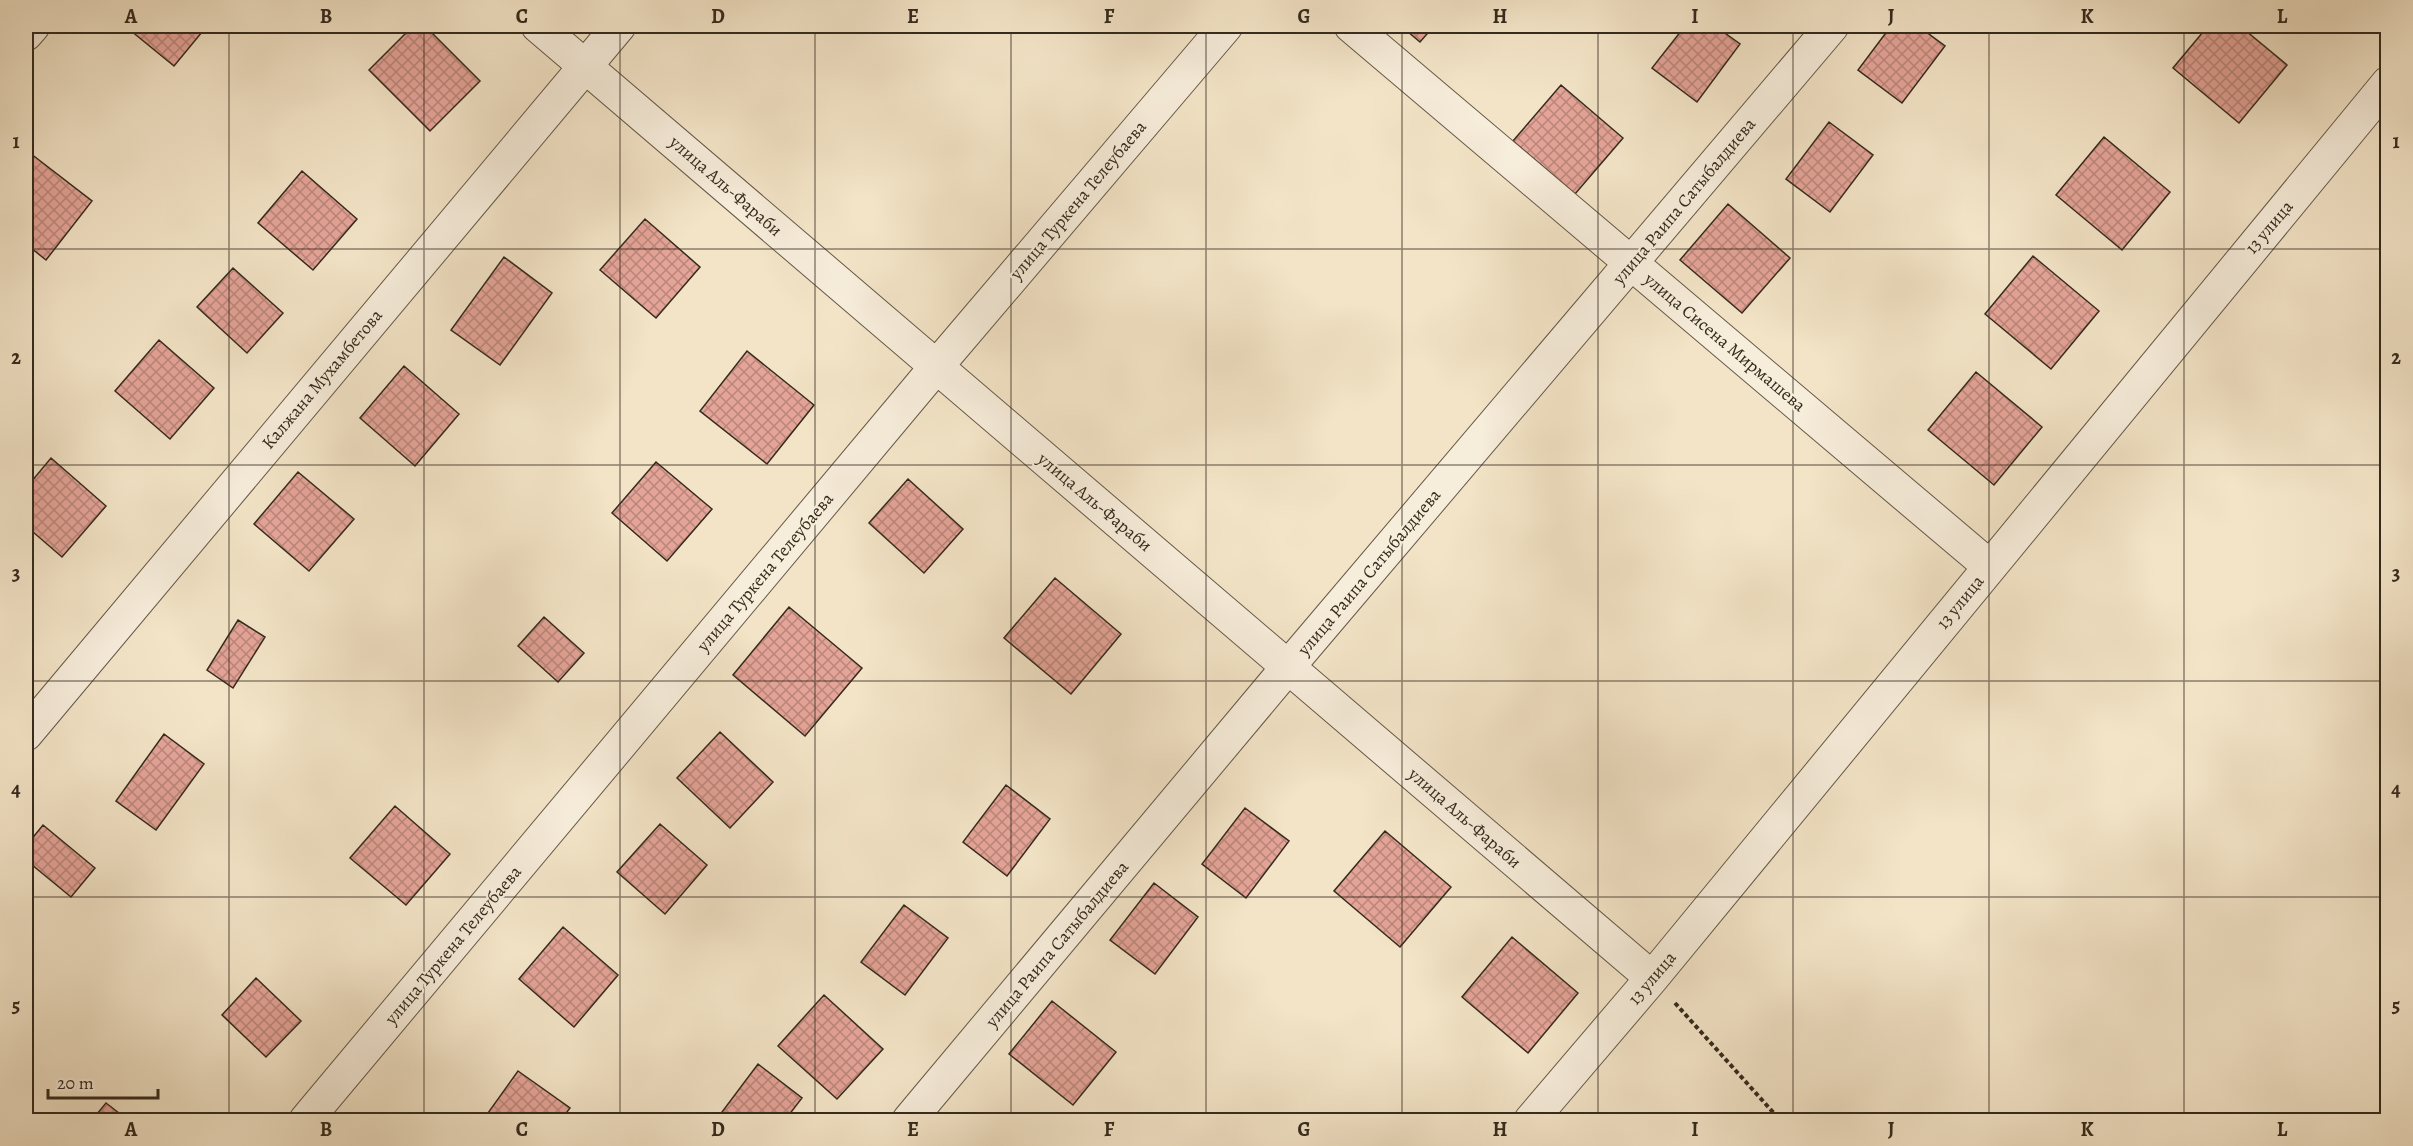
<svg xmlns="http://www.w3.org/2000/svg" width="2413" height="1146" font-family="Alegreya,serif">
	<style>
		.building { fill: url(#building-cross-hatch); stroke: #342a1d; stroke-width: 1.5 }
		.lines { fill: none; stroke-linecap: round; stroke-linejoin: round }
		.minor-casing { stroke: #645848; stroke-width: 35 }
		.path { stroke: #342a1d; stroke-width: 4; stroke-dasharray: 4.5 3; stroke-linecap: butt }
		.minor { stroke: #f7eddb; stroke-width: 33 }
		.grid { fill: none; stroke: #342a1d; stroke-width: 1.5; stroke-opacity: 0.55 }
		.labels { text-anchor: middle; stroke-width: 4.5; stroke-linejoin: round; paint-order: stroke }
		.street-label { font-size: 18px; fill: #342a1d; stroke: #f7eddb }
		.neatline { fill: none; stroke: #342a1d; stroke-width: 2 }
		.grid-label { font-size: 20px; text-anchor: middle; font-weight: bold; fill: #342a1d }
	</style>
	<defs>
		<pattern id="building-cross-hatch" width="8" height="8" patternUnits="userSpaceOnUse" patternTransform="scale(1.5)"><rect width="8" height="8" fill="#e5a498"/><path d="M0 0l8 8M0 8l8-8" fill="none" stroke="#ba867b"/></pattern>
	</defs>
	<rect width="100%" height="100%" fill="#f3e4c7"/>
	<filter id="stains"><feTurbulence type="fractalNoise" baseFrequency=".00333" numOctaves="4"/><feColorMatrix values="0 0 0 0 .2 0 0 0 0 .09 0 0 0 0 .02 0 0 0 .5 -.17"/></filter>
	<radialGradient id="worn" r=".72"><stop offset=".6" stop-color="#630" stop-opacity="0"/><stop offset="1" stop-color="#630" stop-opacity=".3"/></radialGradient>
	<path class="building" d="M125 26H207L174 66Z
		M413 26H425L480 81 430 131 369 70Z
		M1401 26H1434L1420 42Z
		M1685 26H1715L1740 44 1697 102 1652 68Z
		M1891 26H1918L1945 46 1902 103 1858 70Z
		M2208 26H2240L2287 65 2239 123 2173 68Z
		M1561 85 1623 138 1575 194 1513 141Z
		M1829 122 1873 155 1830 212 1786 179Z
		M2104 137 2170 192 2122 250 2056 195Z
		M26 150 92 201 46 260 26 244Z
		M302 171 357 219 313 270 258 223Z
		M1728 204 1790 258 1742 313 1680 260Z
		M645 219 700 267 656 318 600 270Z
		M2033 256 2099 311 2051 369 1985 314Z
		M504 257 552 293 500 365 451 330Z
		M233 268 283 313 247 353 197 307Z
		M159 340 214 388 170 439 115 391Z
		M747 351 814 405 767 464 700 411Z
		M404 366 459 414 415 466 360 418Z
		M1976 372 2042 427 1994 485 1928 430Z
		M51 458 106 506 62 557 26 526V488Z
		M656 462 712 509 667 561 612 513Z
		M298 472 354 519 309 571 254 524Z
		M908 479 963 529 924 573 869 523Z
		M1055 578 1121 634 1071 694 1004 638Z
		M789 607 862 668 805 736 733 675Z
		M544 617 584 653 558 682 518 646Z
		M238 620 265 637 233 688 207 670Z
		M720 732 773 782 730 828 677 778Z
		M164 734 204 764 156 830 116 801Z
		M1006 785 1050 819 1007 876 963 842Z
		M395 806 450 854 406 905 350 858Z
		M1245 808 1289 841 1246 898 1202 864Z
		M660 824 707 865 665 914 617 872Z
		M43 825 95 868 71 897 26 860V846Z
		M1385 831 1451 887 1400 947 1334 891Z
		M1154 883 1198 917 1155 974 1110 940Z
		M904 905 948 938 905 995 861 962Z
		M563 927 618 975 574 1027 519 979Z
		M1512 937 1578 993 1528 1053 1462 997Z
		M256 978 301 1021 266 1057 222 1015Z
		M824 995 883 1049 837 1099 778 1046Z
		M1052 1001 1116 1052 1073 1105 1009 1054Z
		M758 1064 802 1098 785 1120H716Z
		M518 1071 570 1108 561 1120H483Z
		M106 1103 128 1120H92Z"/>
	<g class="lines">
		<g class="minor-casing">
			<path id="minor" d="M538 26 1652 978
				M1351 26 1989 566
				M26 34 33 26
				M26 734 619 26
				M306 1120 936 367 1226 26
				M909 1120 1288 667 1832 26
				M1531 1120 1652 978 2388 83"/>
		</g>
		<path class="path" d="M1675 1003 1780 1120"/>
		<use href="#minor" class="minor"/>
	</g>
	<path class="grid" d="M229 26V1120M424 26V1120M620 26V1120M815 26V1120M1011 26V1120M1206 26V1120M1402 26V1120M1598 26V1120M1793 26V1120M1989 26V1120M2184 26V1120M26 249H2388M26 465H2388M26 681H2388M26 897H2388"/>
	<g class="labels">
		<g class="street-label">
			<text transform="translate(726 186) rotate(41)" y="6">улица Аль-Фараби</text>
			<text transform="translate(1078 200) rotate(-50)" y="6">улица Туркена Телеубаева</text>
			<text transform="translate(1684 201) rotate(-50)" y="6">улица Раипа Сатыбалдиева</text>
			<text transform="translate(2269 227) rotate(-50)" y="6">13 улица</text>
			<text transform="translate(1725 342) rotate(40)" y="6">улица Сисена Мирмашева</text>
			<text transform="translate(322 379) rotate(-50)" y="6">Калжана Мухамбетова</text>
			<text transform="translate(1095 502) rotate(40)" y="6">улица Аль-Фараби</text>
			<text transform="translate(765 572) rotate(-50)" y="6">улица Туркена Телеубаева</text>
			<text transform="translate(1369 572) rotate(-50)" y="6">улица Раипа Сатыбалдиева</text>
			<text transform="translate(1960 602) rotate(-51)" y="6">13 улица</text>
			<text transform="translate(1465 818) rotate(41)" y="6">улица Аль-Фараби</text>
			<text transform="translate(1057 944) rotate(-50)" y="6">улица Раипа Сатыбалдиева</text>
			<text transform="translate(453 945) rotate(-50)" y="6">улица Туркена Телеубаева</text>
			<text transform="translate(1652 978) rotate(-50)" y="6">13 улица</text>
		</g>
	</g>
	<rect width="2413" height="1146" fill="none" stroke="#f3e4c7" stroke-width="66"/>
	<path d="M48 1089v9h110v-9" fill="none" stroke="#342a1d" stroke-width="3"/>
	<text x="57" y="1089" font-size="18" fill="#342a1d" stroke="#f7eddb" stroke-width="4.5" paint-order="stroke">20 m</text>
	<rect x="33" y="33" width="2347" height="1080" class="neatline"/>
	<g class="grid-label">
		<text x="131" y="23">A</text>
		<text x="326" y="23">B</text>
		<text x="522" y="23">C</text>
		<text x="718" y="23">D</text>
		<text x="913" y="23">E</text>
		<text x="1109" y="23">F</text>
		<text x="1304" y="23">G</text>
		<text x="1500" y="23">H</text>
		<text x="1695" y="23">I</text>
		<text x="1891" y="23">J</text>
		<text x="2087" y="23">K</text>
		<text x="2282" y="23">L</text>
		<text x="16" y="148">1</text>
		<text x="2396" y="148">1</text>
		<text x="16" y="364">2</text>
		<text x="2396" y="364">2</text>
		<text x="16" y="580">3</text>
		<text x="2396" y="580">3</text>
		<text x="16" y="796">4</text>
		<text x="2396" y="796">4</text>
		<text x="16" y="1012">5</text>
		<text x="2396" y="1012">5</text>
		<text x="131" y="1136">A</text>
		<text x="326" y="1136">B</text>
		<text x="522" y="1136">C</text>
		<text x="718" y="1136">D</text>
		<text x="913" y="1136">E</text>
		<text x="1109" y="1136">F</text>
		<text x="1304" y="1136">G</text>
		<text x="1500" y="1136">H</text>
		<text x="1695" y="1136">I</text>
		<text x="1891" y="1136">J</text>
		<text x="2087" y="1136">K</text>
		<text x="2282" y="1136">L</text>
	</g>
	<rect width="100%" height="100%" filter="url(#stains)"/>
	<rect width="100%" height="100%" fill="url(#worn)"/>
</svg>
